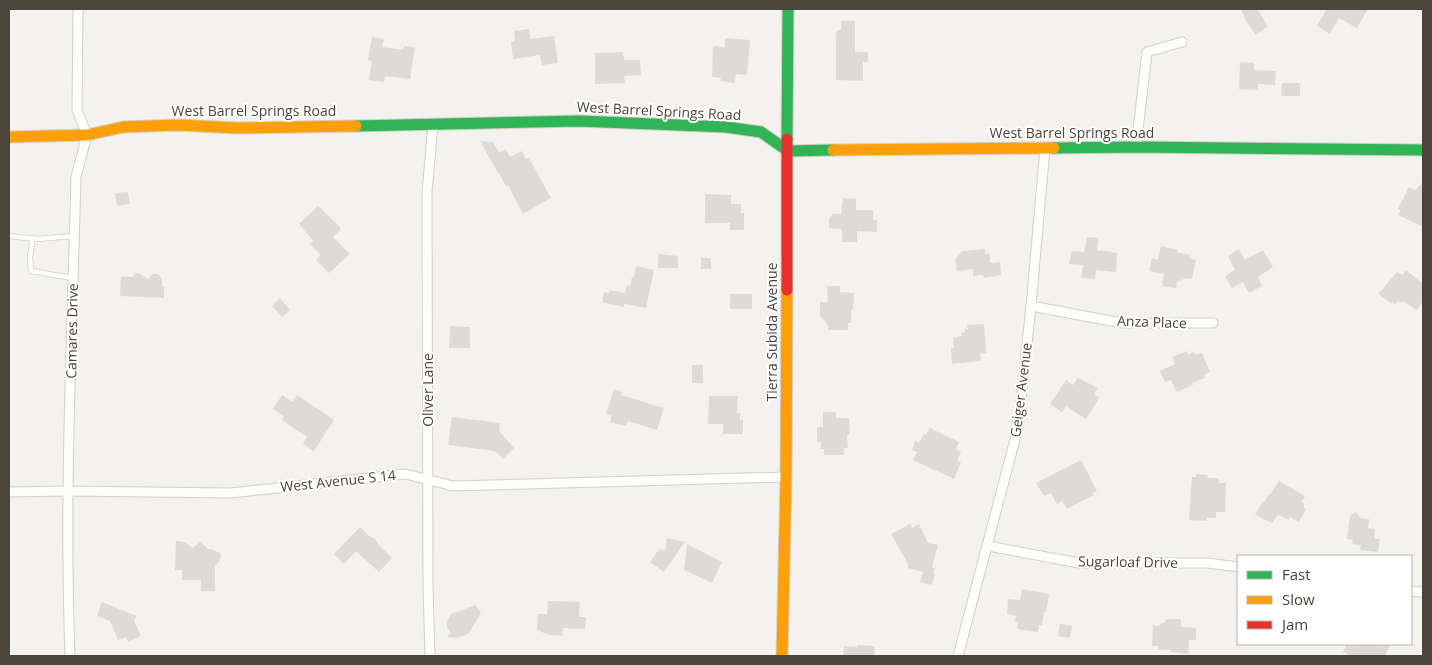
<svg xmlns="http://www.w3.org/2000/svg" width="1432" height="665" font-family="'Open Sans',sans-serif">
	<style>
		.building { fill: #dedbd6 }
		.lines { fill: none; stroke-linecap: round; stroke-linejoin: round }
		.lane-casing { stroke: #d2d0cb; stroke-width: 6 }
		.street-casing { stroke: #d2d0cb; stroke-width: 11 }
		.fast-casing { stroke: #d3cfc5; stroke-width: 13 }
		.slow-casing { stroke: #d3cfc5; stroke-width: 13 }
		.jam-casing { stroke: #d3cfc5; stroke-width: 13 }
		.lane { stroke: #fdfdfc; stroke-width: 4.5 }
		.street { stroke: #fdfdfc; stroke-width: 9 }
		.fast { stroke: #30b455; stroke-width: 11 }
		.slow { stroke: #ff9f0a; stroke-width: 11 }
		.jam { stroke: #e5322d; stroke-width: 11 }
		.labels { text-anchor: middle; stroke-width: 4; stroke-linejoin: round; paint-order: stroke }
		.street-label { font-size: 14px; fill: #4b4439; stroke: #fff }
	</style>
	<rect width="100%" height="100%" fill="#f4f2ee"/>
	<path class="building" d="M1241 9H1257L1268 26 1256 35 1246 21Z
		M1324 9H1368L1357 28 1339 18 1330 34 1317 26 1326 10Z
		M841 21H855V52H868V62H863V81L836 80V36L837 30H841Z
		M529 29 530 39 554 36 558 63 542 65 540 55 513 59 511 42 515 41 514 31Z
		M372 37 384 39 382 47 403 50 404 46 415 47 410 79 385 76 384 82 369 80 372 61 368 60Z
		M725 38 750 40 747 75 736 74 735 83 720 81 721 78 712 77 713 46 725 47Z
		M623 52 624 60H640L641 75 624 76 625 83 595 84V53Z
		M1240 62 1254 63V70L1276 71 1275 85 1258 84V90L1239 89Z
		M1282 83H1300V96H1281Z
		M480 141 493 142 499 153 506 149 510 157 522 151 526 159 529 158 551 198 523 214 508 185 506 186 499 173H498Z
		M1423 182V227L1398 215 1401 210 1398 209 1409 187 1415 190Z
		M128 192 130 204 117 206 115 193Z
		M705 194 731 195V204H741V213H744V230H730V223H705Z
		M843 198 856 199V210H873V220H877V232L857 231V242H842V229L829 228V218L833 214H841Z
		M318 206 339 226 341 229 333 237 350 254 329 273 316 260 321 255 310 244 313 241 299 224Z
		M1087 237 1099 238 1097 250 1117 253 1116 272 1096 270 1095 279 1081 278 1083 265 1069 264 1072 251 1084 252Z
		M1161 246 1178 250 1177 252 1190 255 1189 258 1196 260 1192 279 1186 278 1177 282 1176 288 1162 286 1164 274 1149 271 1152 258 1158 260Z
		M985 249V254H990V263L1000 262 1001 275 984 278 983 275 973 276V269L957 271 955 260 962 251Z
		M1239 249 1245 260 1263 250 1273 267 1258 277 1262 286 1249 293 1243 282 1232 288 1225 276 1235 270 1228 256Z
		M658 254 678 256V268H658Z
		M701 258H711V269H701Z
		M636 266 654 270 646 308 624 304V307L602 302 604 292 609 293V290L625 293 627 285 630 286 632 277H634Z
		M1406 270 1423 284V301L1417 310 1403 301 1401 303 1398 301 1395 304 1393 302 1392 304 1378 294 1397 272 1402 275Z
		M136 273 140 274 148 279 153 274H158L162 278V287H164V298L120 296 121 277H132Z
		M827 286H840V292L854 293 853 310H851V323H848V330H828V326L822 317H820V302H828Z
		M730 294H752V309H730Z
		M280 298 290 310 282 317 272 306Z
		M984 324 986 353 980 354 981 361 952 364 951 348H954L953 338 962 336 961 333 965 332V329H968L967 325Z
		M450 326 470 327V348H449Z
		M1187 351 1188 355 1194 352 1195 355 1202 353 1210 372 1204 375 1205 378 1192 383 1193 385 1177 392 1171 380 1165 382 1160 371 1175 364 1172 357Z
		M692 365H703V383H692Z
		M1078 378 1098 388 1094 394 1099 398 1086 419 1066 406 1062 412 1050 404 1066 380 1073 385Z
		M614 389 622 392 621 395 664 408 657 430 628 421 626 426 610 422 612 415 606 414Z
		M282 395 293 402 297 395 334 420 314 451 303 444 307 437 282 420 284 416 273 409Z
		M709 396H738L737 413H740V420H743V434H723V424H708Z
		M823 412H836V418H849L850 435H847L848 448H844V455H824V449H821V442H817V427H823Z
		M452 417 500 423 499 431 514 448 503 459 495 451 448 445Z
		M930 428 959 442 956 449 961 452 957 461 961 462 954 479 913 460 917 452 912 450 915 441 919 443 924 434 926 435Z
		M1081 460 1097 491 1093 493 1094 495 1067 509 1062 501 1057 504 1051 493 1044 496 1036 483Z
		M1196 474 1208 475 1207 478H1219V483H1226L1225 512H1216V518H1207V521L1189 520 1192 477H1196Z
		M1279 481 1305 496 1302 502 1304 504V508L1306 509 1299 522 1290 517 1289 520 1278 515 1272 523 1255 515 1263 501 1264 502 1269 494 1270 495Z
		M1356 512 1360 518 1369 519 1368 528 1375 529 1374 539H1380L1378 552 1360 550 1361 545 1352 544 1353 540 1347 539 1350 516Z
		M910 524 912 528 919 524 928 543 938 545 932 567 935 568 933 573 935 574 932 585 920 582 923 572 908 568V564L891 534Z
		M360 527 369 536 375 539 378 544 392 558 379 572 356 551 344 564 334 554Z
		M667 538 685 542 664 572 650 562 659 549 665 550Z
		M176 541 184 542 193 548 200 541 208 549 215 550V551L220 553 221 556 219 562 215 566V591H201V580H182V570H175Z
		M687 544 722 562 712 583 684 570Z
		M1022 589 1049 594 1046 612H1044L1042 625H1039L1038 632 1017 629 1018 622H1015L1016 616 1007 614 1008 599 1020 600Z
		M548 601 580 602 579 617H586L585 629 563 628 562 636 549 635 537 630 538 614H547Z
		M102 602 137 616 134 621 141 636 128 642 126 637 118 640 110 621 97 616Z
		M475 605 481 613 468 634 457 638 447 637 451 633 447 628V622L451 614Z
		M1166 619H1181V627L1196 628V640H1189L1188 654 1171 652V650H1158V646H1152L1153 625 1158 626 1166 621Z
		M1060 624 1072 626 1070 638 1058 636Z
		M1347 644H1390L1385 656H1352L1343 652Z
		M857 645 875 646 874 656H843L844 646 857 647Z"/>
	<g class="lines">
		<g class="lane-casing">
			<path id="lane" d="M9 236 36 239 74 236
				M33 238 30 257 31 271 73 278"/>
		</g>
		<g class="street-casing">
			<path id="street" d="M1136 147 1147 52 1182 42
				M1031 306 1122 323H1213
				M9 492 68 491 231 493 405 474 453 486 786 477
				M988 546 1079 563H1208L1238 567
				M1411 591 1423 592
				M70 656C64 496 72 336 76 177L87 135 77 110 78 9
				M430 656 428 587 427 192 433 125
				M958 656 1018 428 1031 306 1045 148"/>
		</g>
		<g class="fast-casing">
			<path id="fast" d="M356 126 579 121 726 127 761 132 788 151 833 150
				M787 139 788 9
				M1054 148 1136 147 1423 150"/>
		</g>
		<g class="slow-casing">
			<path id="slow" d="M9 137 87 135 123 127 178 125 237 128 356 126
				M833 150 1054 148
				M782 656 786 477 787 290"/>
		</g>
		<g class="jam-casing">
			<path id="jam" d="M787 290V139"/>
		</g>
		<use href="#lane" class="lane"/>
		<use href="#street" class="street"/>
		<use href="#fast" class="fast"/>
		<use href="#slow" class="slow"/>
		<use href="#jam" class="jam"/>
	</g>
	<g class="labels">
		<g class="street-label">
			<text x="254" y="116">West Barrel Springs Road</text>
			<text transform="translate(659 111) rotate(3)" y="5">West Barrel Springs Road</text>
			<text x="1072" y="138">West Barrel Springs Road</text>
			<text transform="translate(1152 322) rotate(2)" y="5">Anza Place</text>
			<text transform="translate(72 331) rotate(-89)" y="5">Camares Drive</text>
			<text transform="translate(772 332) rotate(-90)" y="5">Tierra Subida Avenue</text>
			<text transform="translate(428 390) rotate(-90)" y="5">Oliver Lane</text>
			<text transform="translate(1021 390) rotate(-83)" y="5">Geiger Avenue</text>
			<text transform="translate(338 481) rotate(-6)" y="5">West Avenue S 14</text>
			<text transform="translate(1128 562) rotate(1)" y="5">Sugarloaf Drive</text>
		</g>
	</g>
	<rect width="1432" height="665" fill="none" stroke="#4b4439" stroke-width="20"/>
	<rect x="1237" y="555" width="175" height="90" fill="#ffffff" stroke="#b7b4b0"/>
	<rect x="1247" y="571" width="25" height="8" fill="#30b455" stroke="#b7b4b0"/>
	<text x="1282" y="580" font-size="15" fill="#4b4439">Fast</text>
	<rect x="1247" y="596" width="25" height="8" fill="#ff9f0a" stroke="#b7b4b0"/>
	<text x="1282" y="605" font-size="15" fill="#4b4439">Slow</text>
	<rect x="1247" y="621" width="25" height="8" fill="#e5322d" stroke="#b7b4b0"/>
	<text x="1282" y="630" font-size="15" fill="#4b4439">Jam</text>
</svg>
